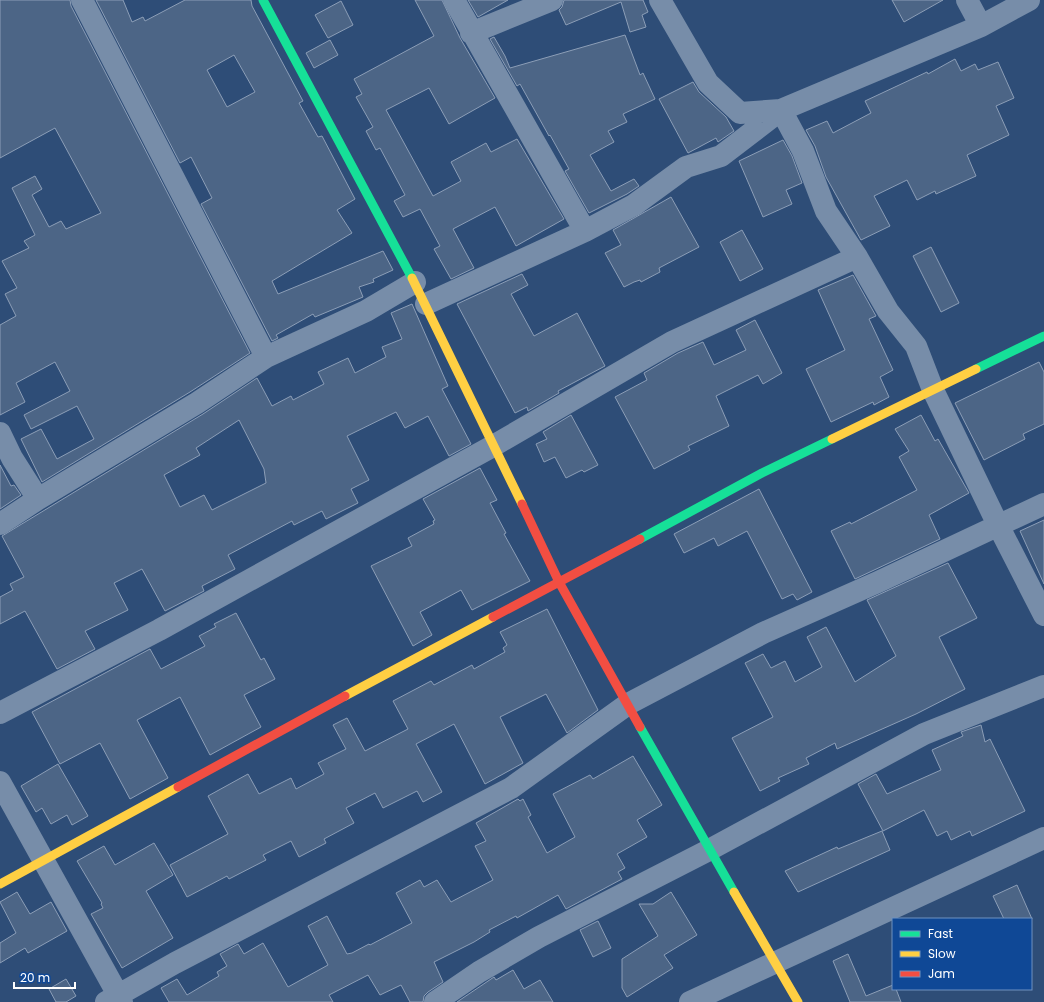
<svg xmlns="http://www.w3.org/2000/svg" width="1044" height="1002" font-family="Poppins,sans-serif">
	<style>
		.building { fill: #4c6586; stroke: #8c9eb7; fill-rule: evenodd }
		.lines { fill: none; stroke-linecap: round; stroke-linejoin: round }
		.street { stroke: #778da9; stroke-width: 22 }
		.fast { stroke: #16e098; stroke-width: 9 }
		.slow { stroke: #ffcf43; stroke-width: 9 }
		.jam { stroke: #f24e42; stroke-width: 9 }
	</style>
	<rect width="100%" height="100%" fill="#2e4d77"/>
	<path class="building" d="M0 0H70L71 6 250 353 190 392 42 482 21 439 41 429 57 459 94 439 77 406 31 429 24 415 70 391 55 362 16 383 25 402 0 415V325L16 316 5 294 17 288 2 261 29 248 24 241 35 235 12 188 35 176 42 189 32 195 49 227 61 221 66 229 101 213 55 128 0 158Z
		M96 0H123L132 22 143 17 145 21 185 0H251L252 6 303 101 299 103 318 137 322 136 355 199 337 210 352 233 272 281 278 294 383 251 393 270 373 279 374 282 359 287 363 297 315 317 313 314 276 335 278 338 272 341 201 204 212 198 191 157 180 163ZM234 55 255 92 227 107 207 70Z
		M415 0H442L460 38 495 98 449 124 429 88 386 110 433 196 461 181 451 162 486 143 491 152 517 139 564 219 516 246 495 207 453 229 474 268 451 279 434 249 440 246 420 209 403 217 394 201 405 195 380 148 376 150 366 131 373 127 356 97 362 94 354 79 434 36Z
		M468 0H508L478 17Z
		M564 0H643L648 12 642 15 646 27 630 32 621 2 566 25 559 10 562 7Z
		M892 0H943L904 22Z
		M341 1 353 25 328 38 315 15Z
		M625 35 640 75 643 73 655 99 623 114 627 122 608 131 614 142 590 155 611 191 634 179 639 186 627 194 589 213 565 171 569 169 550 135 549 136 520 84 517 86 490 39 494 37 505 56 510 68Z
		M330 40 338 55 314 68 306 53Z
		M955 59 961 71 975 64 978 70 998 62 1014 98 996 106 1009 135 967 155 976 176 936 194 935 191 917 200 907 180 874 196 890 226 861 240 826 177 815 146 806 130 827 121 833 133 871 113 865 101 927 72 928 74Z
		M693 82 699 92 726 117 734 131 718 142 716 138 688 153 659 99Z
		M783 140 792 156 802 183 786 190 792 204 763 217 739 161Z
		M671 197 699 247 659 268 660 272 641 282 640 280 634 282 624 287 605 253 621 245 613 230Z
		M742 230 763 269 740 281 720 242Z
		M931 247 959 303 941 312 913 256Z
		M522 274 528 285 511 294 534 336 577 313 605 366 558 391 559 393 528 411 527 407 515 413 457 304Z
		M853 275 876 316 869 319 893 370 880 377 889 397 874 405 873 402 831 422 806 369 845 350 818 290Z
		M412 304 448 386 442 389 471 444 449 456 428 416 405 428 396 412 347 436 369 480 351 489 358 503 326 519 322 511 294 525 292 521 228 555 235 569 202 586 204 591 165 611 142 569 114 583 128 610 85 631 95 649 57 669 25 611 0 624V597L13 590 10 584 24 577 2 536 203 414 257 378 272 406 291 396 293 400 324 384 318 372 348 358 355 373 386 357 382 347 402 339 391 313ZM239 420 264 469 266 483 212 510 204 495 180 507 164 475 200 455 196 448Z
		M755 320 782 373 763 384 758 375 716 396 729 426 688 446 690 450 654 469 615 397 647 380 644 373 678 353 703 342 714 365 746 350 736 330Z
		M1039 362 1044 372V424L1023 434 1025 439 984 460 955 403Z
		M571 415 598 465 584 472 582 470 566 478 555 457 544 462 536 444 547 439 543 432Z
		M921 415 935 441 938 439 969 493 929 515 940 539 855 579 831 531 850 522 851 524 917 490 899 457 909 451 895 429Z
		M0 465 11 486 14 485 21 495 0 509Z
		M480 468 497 500 490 503 506 533 504 534 530 581 472 610 461 590 420 612 432 635 413 646 371 566 412 546 408 538 434 524 433 521 435 520 423 499Z
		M759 489 812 592 797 600 793 594 782 599 747 531 718 546 714 538 684 553 674 534Z
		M1044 520V584L1020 531Z
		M948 563 977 618 939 637 965 689 916 714 837 749 835 743 806 758 809 764 778 778 780 781 760 791 732 738 773 717 745 663 763 654 771 668 785 661 795 682 822 667 807 637 826 627 855 682 896 656 867 600Z
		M547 609 598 710 567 733 546 694 500 717 523 763 485 784 454 724 416 744 442 792 423 802 417 791 383 808 375 793 346 808 354 823 324 839 326 843 299 857 291 841 263 855 266 860 229 879 227 876 187 897 170 865 228 834 208 796 248 774 259 794 291 778 296 789 324 774 318 763 346 749 333 725 347 718 365 751 408 729 393 701 431 681 434 685 472 665 474 669 505 652 503 648 507 645 500 632Z
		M236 613 261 660 264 658 275 679 244 695 261 727 210 755 180 697 137 720 168 778 130 799 100 743 60 764 32 712 150 649 161 669 205 646 199 636 216 627 214 624Z
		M981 725 985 742 990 739 1025 811 972 836 970 831 951 840 947 831 937 836 924 810 883 831 858 784 876 774 887 794 941 770 932 750 963 736 961 732Z
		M633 756 662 805 637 820 647 837 617 854 625 868 618 872 622 879 566 909 558 895 517 918 516 916 489 930 490 932 474 942 434 962 443 982 428 992 424 996 423 1002H410L401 985 380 995 368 975 329 995 333 1002H169L161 988 177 979 187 995 219 976 217 972 227 966 220 954 238 944 244 954 263 943 288 987 328 965 308 926 327 916 347 954 352 953 369 944 370 945 412 923 396 893 420 880 424 887 437 880 451 902 493 880 475 846 486 841 476 823 518 799 520 801 523 799 531 815 528 817 547 853 575 837 553 794 590 775 593 779Z
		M58 764 88 816 72 825 67 815 51 824 42 808 36 812 21 786Z
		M882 831 890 850 798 892 785 871 837 847 838 849Z
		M154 843 173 875 146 891 173 938 122 968 91 914 103 908 101 904 102 903 77 861 104 846 115 865Z
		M1017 885 1032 919H1004L993 896Z
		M17 892 30 914 51 902 67 931 28 953 25 948 0 963V943L16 933 0 902Z
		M671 892 697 935 664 955 673 968 627 997 622 988V959L658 936 639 904H653Z
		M598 921 611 948 593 957 580 930Z
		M848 954 866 996 893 985V989H896L901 1002H850L833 961Z
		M513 970 524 989 540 980 553 1002H457L494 977 496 980Z
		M66 979 76 996 66 1002H56L49 989Z"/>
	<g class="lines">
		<path class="street" d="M82 0 266 357
			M454 0 585 231
			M660 0 708 83 740 113 781 110 803 151 826 211 857 257 888 311 916 346 933 390 998 525 1044 615
			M967 0 981 26
			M471 33 552 0
			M426 304 585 231 634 205 686 167 721 156 781 110 981 26 1029 0
			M0 433 12 458 38 499 0 524
			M38 499 197 403 266 357 366 311 415 282
			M0 713 159 630 493 446 672 342 857 257
			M0 782 122 1002
			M106 1002 175 963 511 788 628 704 763 633 878 582 1044 504
			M435 1002 479 972 539 937 709 850 924 734 1044 686
			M690 1002 1044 838"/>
		<path class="fast" d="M263 0 412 278
			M976 369 1044 336
			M640 539 762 473 832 439
			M640 727 734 892"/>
		<path class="slow" d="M412 278 522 504
			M832 439 976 369
			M345 696 493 617
			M0 884 178 787
			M734 892 798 1002"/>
		<path class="jam" d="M522 504 559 582 640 727
			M493 617 640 539
			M178 787 345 696"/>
	</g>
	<rect x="892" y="918" width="140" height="72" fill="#0f4896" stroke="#6f91c0"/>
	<rect x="900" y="931" width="20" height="6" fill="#16e098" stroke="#6f91c0"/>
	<text x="928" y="938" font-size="12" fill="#ffffff">Fast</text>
	<rect x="900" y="951" width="20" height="6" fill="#ffcf43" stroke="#6f91c0"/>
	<text x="928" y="958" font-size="12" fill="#ffffff">Slow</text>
	<rect x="900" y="971" width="20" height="6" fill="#f24e42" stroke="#6f91c0"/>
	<text x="928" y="978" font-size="12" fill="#ffffff">Jam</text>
	<path d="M14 982v6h61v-6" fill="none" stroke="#ffffff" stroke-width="2"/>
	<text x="20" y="982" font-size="12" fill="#ffffff" stroke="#0f4896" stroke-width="3" paint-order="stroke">20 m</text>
</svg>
